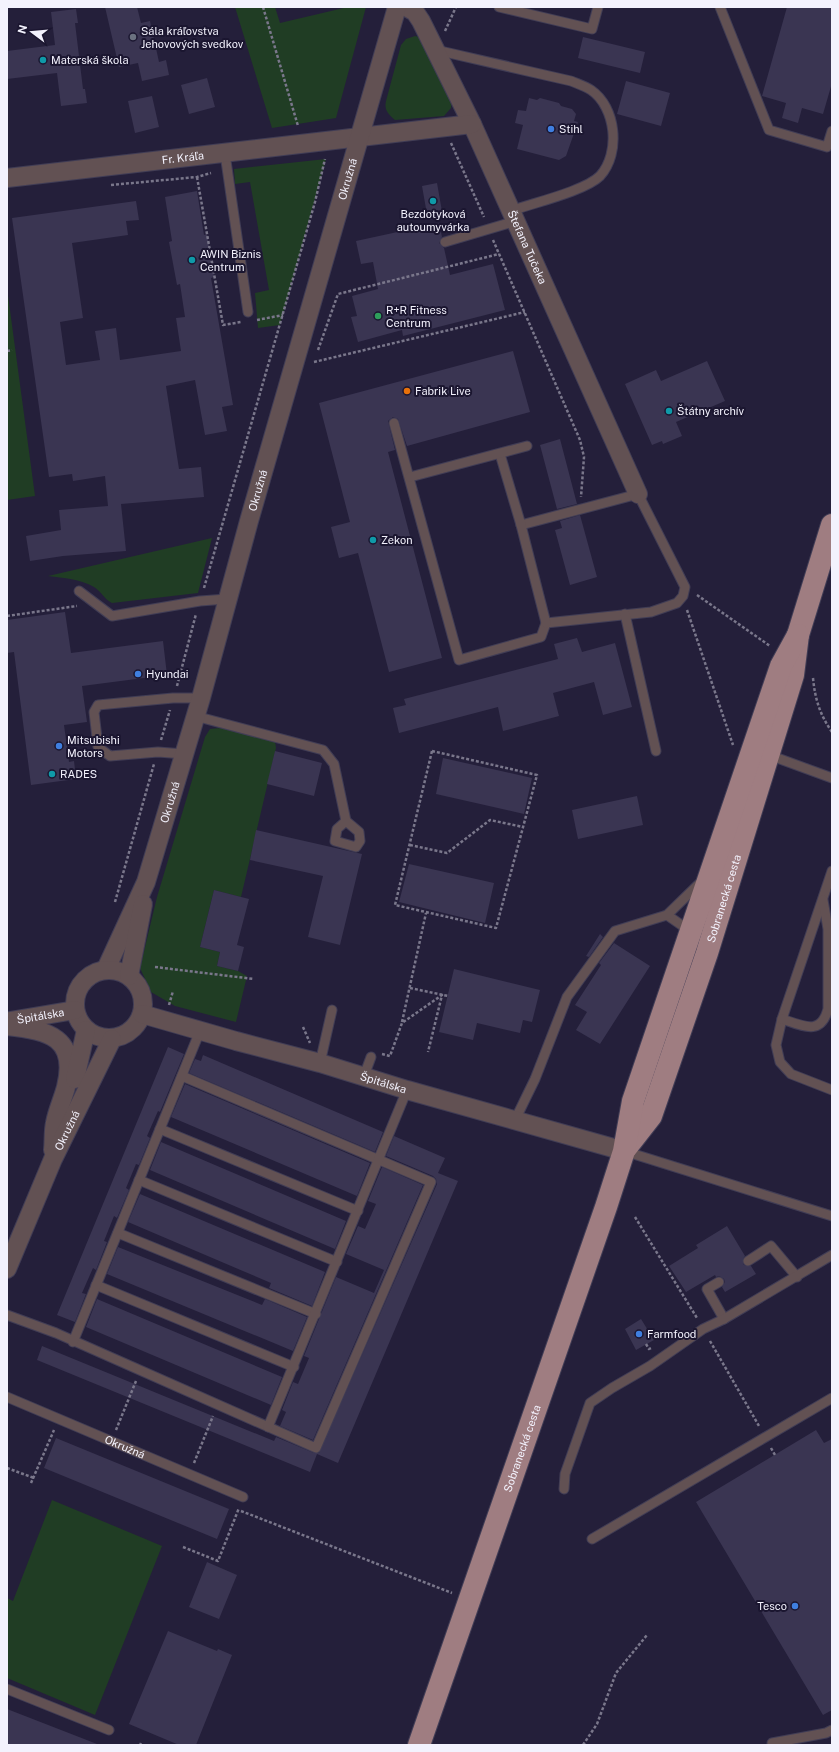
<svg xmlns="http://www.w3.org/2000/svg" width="839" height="1752" font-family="'Public Sans',sans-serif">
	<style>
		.green { fill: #203d24 }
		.building { fill: #3a3552 }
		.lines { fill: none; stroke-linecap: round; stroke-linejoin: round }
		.lane-casing { stroke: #413d55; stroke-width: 11 }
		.street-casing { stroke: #413d55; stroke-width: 20 }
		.primary-casing { stroke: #413d55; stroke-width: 24 }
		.path { stroke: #7a778b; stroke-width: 2.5; stroke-dasharray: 3 2; stroke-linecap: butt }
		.lane { stroke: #625153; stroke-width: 9 }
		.street { stroke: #625153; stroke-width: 18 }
		.primary { stroke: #9f7d81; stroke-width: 22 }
		.worship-dot { fill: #6b7280; stroke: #1b1630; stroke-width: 1.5 }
		.culture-dot { fill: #0f9aa8; stroke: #1b1630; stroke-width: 1.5 }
		.shop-dot { fill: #3f7fe0; stroke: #1b1630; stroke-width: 1.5 }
		.leisure-dot { fill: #2e9e5b; stroke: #1b1630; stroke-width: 1.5 }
		.food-dot { fill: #e8710a; stroke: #1b1630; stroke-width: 1.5 }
		.labels { text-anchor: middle; stroke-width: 4; stroke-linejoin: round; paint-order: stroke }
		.poi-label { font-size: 11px; fill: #f3f2fd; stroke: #1b1630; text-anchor: start }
		.street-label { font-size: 11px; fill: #f3f2fd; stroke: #1b1630 }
	</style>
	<rect width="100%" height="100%" fill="#241f3a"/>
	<path class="green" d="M235 7H275L280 23 348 7H366L336 118 272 128Z
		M415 36 423 38 452 102 451 108 444 116 395 120C388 114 384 110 386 101L401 45 406 39Z
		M326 159 280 325 258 328 255 293 269 290 250 182 235 184 234 169Z
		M7 288 35 496 7 500Z
		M212 538 198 593 112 603C104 599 101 591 94 587 80 579 64 578 48 576Z
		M220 728 275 741 276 748 241 897 214 890 200 947 220 952 217 966 238 971 247 976 236 1022 175 1006 151 992 140 968 157 897 205 737 210 729Z
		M52 1500 162 1546 95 1715 7 1678V1598L13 1601Z"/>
	<path class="building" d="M105 7H137L141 23 150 21 159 62 166 60 169 75 142 81 138 63 119 67Z
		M787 7H832V83L823 114 802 108 798 123 782 118 786 103 762 96Z
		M76 9 78 23H75L83 89H85L87 103 61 106 57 73 7 79V51L55 45 51 12Z
		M583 37 645 52 640 73 578 58Z
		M207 78 215 107 189 114 181 85Z
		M626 81 670 93 661 126 617 114Z
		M152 96 159 127 135 133 128 101Z
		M529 98 537 100 540 98 559 103 561 106 572 109 576 114 574 121 578 122 566 156 559 160 517 149 523 125 515 123 518 110 526 111Z
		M437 183 443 217 428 220 422 186Z
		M197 191 204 235 207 234 214 277 211 278 233 405 222 407 227 431 205 435 195 380 166 386 179 469 201 467 204 497 121 504 126 551 63 556 30 561 26 536 61 530 59 510 108 506 105 476 73 481 72 474 49 477 12 218 136 201 139 220 126 221 128 235 72 243 83 318 60 322 66 365 100 360 95 331 116 328 120 360 181 351 176 318 185 317 180 284 177 285 169 242 172 241 165 197Z
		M439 223 442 237 439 243 444 248 450 275 493 264 505 310 403 336 402 330 358 342 351 317 357 316 352 296 378 289 373 262 361 264 356 241Z
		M513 351 530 412 407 446 398 419 393 417 388 421 395 450 388 452 442 658 389 672 358 553 339 558 331 527 350 522 319 403Z
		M707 361 725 401 676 422 682 436 663 444 662 441 652 445 625 384 656 370 661 381Z
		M560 439 577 504 557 509 540 445Z
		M580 515 597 577 570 585 555 530 562 528 560 521Z
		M65 612 71 653 163 641 167 675 82 686 87 722 64 725 69 762 74 761 76 779 31 785 14 652 7 653V620Z
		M577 638 582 652 615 643 632 707 603 715 594 682 553 693 559 716 503 731 498 707 399 733 393 708 406 705 404 699 558 659 554 644Z
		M275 751 322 763 314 796 267 784Z
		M443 758 532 778 524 814 436 794Z
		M637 796 643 825 578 839 572 810Z
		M256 830 362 854 340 945 308 937 323 876 250 860Z
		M409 864 494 883 485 923 399 902Z
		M214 890 249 899 237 945 244 947 238 971 217 966 220 952 200 947Z
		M600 934 603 937 589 957 586 956Z
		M614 943 650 966 600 1044 576 1030 587 1012 575 1005 601 965 599 963Z
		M454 969 540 990 532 1022 523 1020 520 1033 477 1023 473 1040 439 1032Z
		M168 1047 184 1054 160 1112 158 1111 147 1136 150 1138 139 1165 136 1164 126 1188 129 1190 117 1218 114 1216 104 1241 107 1242 96 1270 93 1268 82 1293 86 1294 75 1322 57 1315Z
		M203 1055 383 1132 375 1152 189 1073 195 1059 201 1061Z
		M185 1084 370 1163 357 1196 171 1117Z
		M394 1136 445 1158 438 1173 458 1181 338 1463 317 1454 310 1472 37 1360 42 1346 274 1441 276 1437 314 1453H319L437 1184 436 1179 433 1176 386 1156Z
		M161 1142 346 1221 335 1249 150 1170Z
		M382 1167 423 1185 313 1440 280 1426 286 1412 282 1410 293 1382 298 1384 309 1358 304 1356 336 1277 374 1293 384 1270 346 1254 358 1226 365 1229 376 1204 368 1201Z
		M140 1194 325 1272 312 1306 269 1288 271 1283 128 1222Z
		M727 1226 745 1256 743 1259V1264L746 1266H751L756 1274 725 1292 722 1287 725 1282 724 1279 719 1276 716 1277 715 1275 686 1292 669 1266 698 1248 696 1245Z
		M118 1247 262 1305 265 1299 307 1317 293 1351 107 1274Z
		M97 1299 282 1377 271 1405 86 1327Z
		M641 1319 654 1340 636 1350 625 1329Z
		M816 1430 824 1443 832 1439V1710L823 1715 696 1502Z
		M56 1438 229 1509 217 1539 44 1468Z
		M207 1562 237 1575 219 1619 189 1607Z
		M168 1631 217 1651 218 1649 232 1655 196 1745H179L129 1724Z
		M7 1709 97 1744V1745H7Z"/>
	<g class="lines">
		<g class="lane-casing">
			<g id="lane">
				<path d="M499 7 592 29 598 7"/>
				<path d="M720 7 769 130 827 147 832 131"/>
				<path d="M436 50 571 81C578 84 585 86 591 90 616 107 621 153 600 176 585 191 533 203 511 211"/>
				<path d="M225 154 248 312"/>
				<path d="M445 242 516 221"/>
				<path d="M394 423 459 660 541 637 546 623 651 612 677 603 683 596 685 587 638 494 521 525"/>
				<path d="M500 454 521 525 546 623"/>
				<path d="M410 477 527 446"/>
				<path d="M79 591 112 616 200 601 227 599"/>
				<path d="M625 614 656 751"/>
				<path d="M195 716 323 750 334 764 346 821 359 832 360 841 356 847 335 841 337 829 346 821"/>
				<path d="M184 754 158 752 110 756 98 747 94 712 98 705 173 698H201"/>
				<path d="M769 755 832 778"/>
				<path d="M832 871 782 1019 776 1045 780 1062 791 1074 832 1090"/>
				<path d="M667 915 690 931"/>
				<path d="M782 1019C803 1026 821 1036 828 1009V929L823 900"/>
				<path d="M320 1063 332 1010"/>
				<path d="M364 1076 371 1057"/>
				<path d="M515 1120 535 1079 567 997 615 931 667 915 703 880"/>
				<path d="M160 1129 358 1211"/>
				<path d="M624 1151 832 1216"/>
				<path d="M139 1180 337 1262"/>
				<path d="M118 1233 316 1314"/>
				<path d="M748 1261 771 1246 797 1277"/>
				<path d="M719 1282 707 1289 724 1319"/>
				<path d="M96 1285 294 1367"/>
				<path d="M7 1315 56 1333 316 1448 431 1182 182 1076"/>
				<path d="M73 1342 200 1031"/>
				<path id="s1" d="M7 1397 243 1497"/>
				<path d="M268 1427 407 1090"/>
				<path d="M564 1489 565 1474 590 1403 612 1388 650 1366 703 1329 724 1319 832 1255"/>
				<path d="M592 1539 832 1398"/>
				<path d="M7 1689 109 1730"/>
				<path d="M772 1743 826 1733 832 1730"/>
			</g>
		</g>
		<g class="street-casing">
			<g id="street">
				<path id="s2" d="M406 7 415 12 421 21 472 124 638 494"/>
				<path id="s3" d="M7 178 472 124"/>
				<path id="s4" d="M106 969 146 882 201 698 249 521 397 7"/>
				<circle cx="109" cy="1004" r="34"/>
				<path d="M129 976 143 904"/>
				<path id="s5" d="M142 1014 236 1041 320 1063 407 1090 624 1151"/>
				<path id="s6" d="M10 1021 75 1010"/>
				<path d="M7 1026C49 1030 78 1038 66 1087 63 1099 57 1111 55 1123 53 1132 54 1141 53 1150"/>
				<path d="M75 1079 86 1030"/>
				<path id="s7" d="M7 1269 53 1159 112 1039"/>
			</g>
		</g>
		<g class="primary-casing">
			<g id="primary">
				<path id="s8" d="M626 1148 651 1116 707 953 793 675 798 635 832 525"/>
				<path id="s9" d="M419 1745 606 1207 624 1151 633 1101 781 666 798 635"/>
			</g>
		</g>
		<path class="path" d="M263 7 298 126
			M445 31 456 7
			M451 143 484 217
			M197 177 223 325 241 322
			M111 185 197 177 211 173
			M493 240 580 440 584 457 581 497
			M257 320 283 315
			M318 350 338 294 499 254
			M7 351 12 350
			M314 362 525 312
			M204 588 315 202 325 159
			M697 595 770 646
			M687 610 733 745
			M7 616 77 606
			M813 678C815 699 820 715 832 732
			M177 686 196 614
			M161 740 170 710
			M432 751 537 775 496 928 395 905Z
			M410 845 447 853 490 820 523 827
			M115 902 154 764
			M155 967 254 979
			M410 988 448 996
			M169 1005 173 991
			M402 1022 426 913
			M303 1027 310 1043
			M382 1054 390 1056 402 1023 442 995 428 1052
			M635 1217 697 1318
			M710 1341 759 1426
			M646 1344 649 1349 651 1348
			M116 1430 136 1381
			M771 1448 775 1455
			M194 1463 213 1416
			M7 1468 34 1478
			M31 1483 54 1430
			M241 1511 452 1593
			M183 1547 218 1561 239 1508
			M140 1745 141 1743
			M583 1745 597 1724 616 1673 647 1635"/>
		<use href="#lane" class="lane"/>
		<use href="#street" class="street"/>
		<use href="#primary" class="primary"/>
	</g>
	<circle class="worship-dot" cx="133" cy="37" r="4"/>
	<g class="culture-dot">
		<circle cx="43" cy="60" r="4"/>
		<circle cx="433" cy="201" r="4"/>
		<circle cx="192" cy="260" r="4"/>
		<circle cx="669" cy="411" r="4"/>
		<circle cx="373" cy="540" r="4"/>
		<circle cx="52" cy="774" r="4"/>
	</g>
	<g class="shop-dot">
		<circle cx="551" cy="129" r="4"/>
		<circle cx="138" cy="674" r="4"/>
		<circle cx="59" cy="746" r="4"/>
		<circle cx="639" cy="1334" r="4"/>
		<circle cx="795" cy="1606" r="4"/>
	</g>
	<circle class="leisure-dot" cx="378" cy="316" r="4"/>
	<circle class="food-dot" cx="407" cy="391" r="4"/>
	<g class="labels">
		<g class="poi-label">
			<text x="141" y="35">Sála kráľovstva<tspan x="141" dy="13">Jehovových svedkov</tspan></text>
			<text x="51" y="64">Materská škola</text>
			<text x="559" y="133">Stihl</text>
			<text x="433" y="218" text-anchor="middle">Bezdotyková<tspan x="433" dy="13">autoumyvárka</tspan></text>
			<text x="200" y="258">AWIN Biznis<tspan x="200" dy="13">Centrum</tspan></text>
			<text x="386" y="314">R+R Fitness<tspan x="386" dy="13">Centrum</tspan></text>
			<text x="415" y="395">Fabrik Live</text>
			<text x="677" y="415">Štátny archív</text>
			<text x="381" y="544">Zekon</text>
			<text x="146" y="678">Hyundai</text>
			<text x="67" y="744">Mitsubishi<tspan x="67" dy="13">Motors</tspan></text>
			<text x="60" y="778">RADES</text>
			<text x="647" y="1338">Farmfood</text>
			<text x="787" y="1610" text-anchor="end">Tesco</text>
		</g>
		<g class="street-label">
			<text dy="4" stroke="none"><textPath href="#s3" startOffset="177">Fr. Kráľa</textPath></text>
			<text dy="4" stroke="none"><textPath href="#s4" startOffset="827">Okružná</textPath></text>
			<text dy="4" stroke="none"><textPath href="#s2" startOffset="271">Štefana Tučeka</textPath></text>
			<text dy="4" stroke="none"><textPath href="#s4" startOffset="503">Okružná</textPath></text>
			<text dy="4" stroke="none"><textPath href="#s4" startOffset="179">Okružná</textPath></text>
			<text dy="4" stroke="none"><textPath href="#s8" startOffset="270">Sobranecká cesta</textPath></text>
			<text dy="4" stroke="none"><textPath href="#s6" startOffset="31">Špitálska</textPath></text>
			<text dy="4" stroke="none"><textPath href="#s5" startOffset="251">Špitálska</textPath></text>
			<text dy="4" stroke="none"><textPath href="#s7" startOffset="151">Okružná</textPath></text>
			<text dy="4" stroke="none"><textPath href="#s1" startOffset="128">Okružná</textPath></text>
			<text dy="4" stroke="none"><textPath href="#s9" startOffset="314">Sobranecká cesta</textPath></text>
		</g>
	</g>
	<rect width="839" height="1752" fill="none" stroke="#f3f2fd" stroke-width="16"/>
	<g transform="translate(32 32) rotate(286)" stroke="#1b1630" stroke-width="3" paint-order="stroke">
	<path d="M0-3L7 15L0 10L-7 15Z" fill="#f3f2fd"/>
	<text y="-6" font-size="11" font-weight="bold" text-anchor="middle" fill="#f3f2fd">N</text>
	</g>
</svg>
